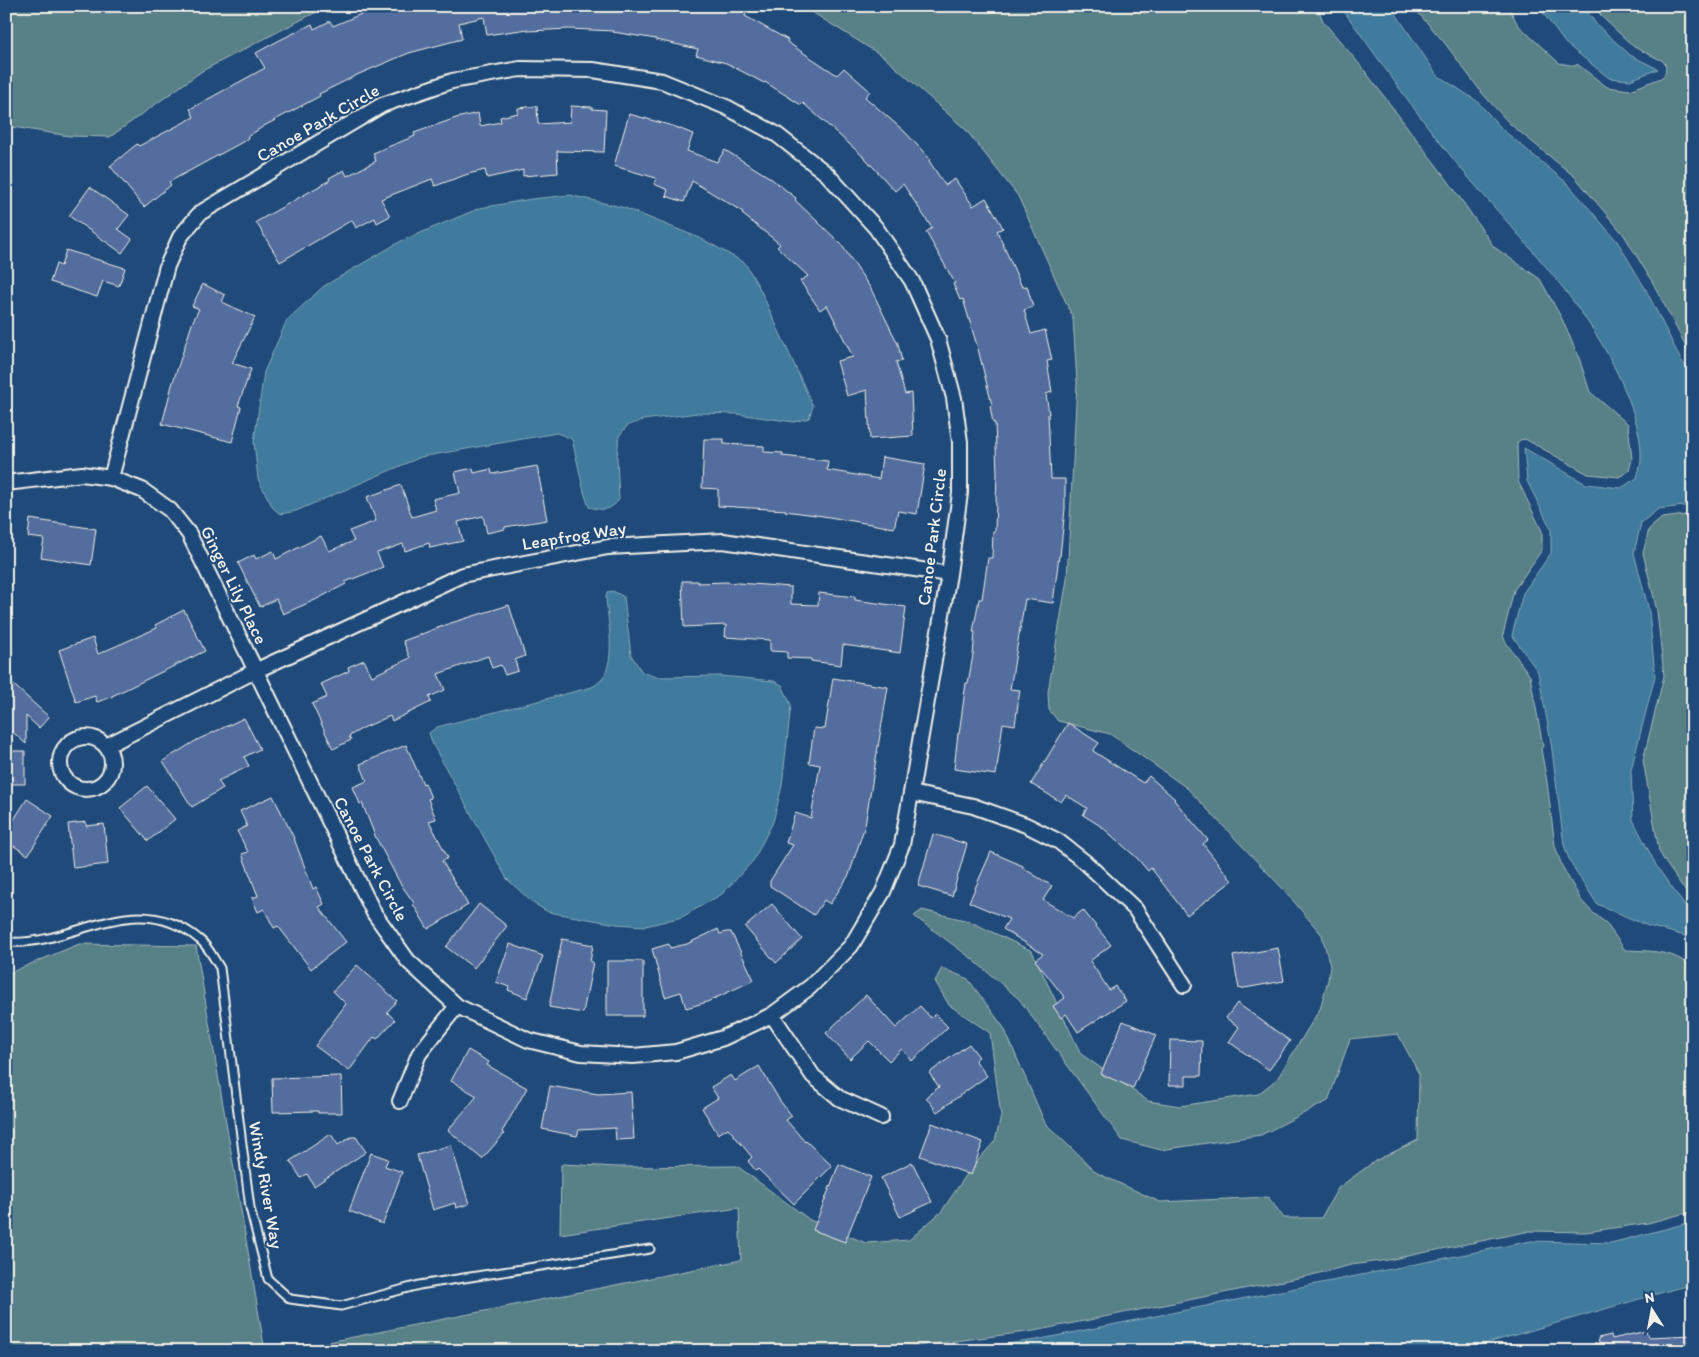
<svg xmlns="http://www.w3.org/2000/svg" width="1699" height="1357" font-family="Itim,sans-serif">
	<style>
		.green { fill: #588187; stroke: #a6b9b8 }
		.water { fill: #417a9c; stroke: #89aaba }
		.building { fill: #526d9e; stroke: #f4f1e8 }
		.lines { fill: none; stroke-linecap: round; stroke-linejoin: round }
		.service-casing { stroke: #f4f1e8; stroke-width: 11 }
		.minor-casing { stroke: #f4f1e8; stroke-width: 18 }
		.service { stroke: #1f4a7a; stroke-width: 7 }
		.minor { stroke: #1f4a7a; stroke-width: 14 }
		.labels { text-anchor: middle; stroke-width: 4; stroke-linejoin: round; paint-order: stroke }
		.street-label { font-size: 18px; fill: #f4f1e8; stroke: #1f4a7a }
	</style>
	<rect width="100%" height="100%" fill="#1f4a7a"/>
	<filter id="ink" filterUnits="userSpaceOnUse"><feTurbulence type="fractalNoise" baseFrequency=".02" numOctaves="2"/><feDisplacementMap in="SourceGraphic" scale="10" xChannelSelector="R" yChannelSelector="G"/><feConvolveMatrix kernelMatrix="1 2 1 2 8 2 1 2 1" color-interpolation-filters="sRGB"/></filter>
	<g filter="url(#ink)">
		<path class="green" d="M12 6H328L202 71 110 137 69 136 6 126V24Z
			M802 6H1317L1323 21 1361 66 1449 182 1494 247 1540 279 1562 319 1579 358 1590 392 1628 424 1632 459 1629 471 1619 477 1588 474 1525 439 1520 440 1517 443 1518 481 1542 531V550L1514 590 1503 635 1505 641 1530 676 1543 746 1541 749 1547 782 1555 846 1562 866 1581 900 1592 912 1606 923 1625 950C1650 951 1673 950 1693 968V1214H1682L1648 1223 1586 1232 1530 1231 1388 1260 1351 1265 1308 1276 1034 1331 878 1351H283L741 1260 739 1208 560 1234 561 1165 563 1164 617 1167 737 1166 810 1220 866 1243 909 1240 941 1212 971 1168 995 1141 1001 1116 990 1033 949 1005 935 981 942 968 968 979 1004 1028 1045 1123 1097 1173 1160 1202 1268 1197 1284 1218H1321L1338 1188 1375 1161 1418 1140 1419 1074 1398 1034 1350 1039 1328 1101 1261 1135 1161 1150 1122 1140 1019 999 971 958 914 916 922 910 969 921 1032 951 1081 1054 1148 1101 1180 1106 1258 1094 1277 1079 1320 1009 1328 980 1330 966 1322 935 1284 890 1187 788 1110 734 1058 721 1049 710 1048 692 1067 579 1077 383 1073 318 1018 196 966 130 884 57Z
			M1412 6H1508L1518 25 1559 63 1576 66 1577 64 1607 87 1630 90 1661 78 1665 74 1666 66 1663 61 1634 47 1602 17 1595 6H1693V360L1653 283 1624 235 1575 177 1509 123 1482 93 1444 42Z
			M1693 514V902L1665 862 1659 851 1643 760 1664 676 1657 611 1643 553 1649 529 1662 518Z
			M79 944 196 946 265 1351H6V972L9 973Z"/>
		<path class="water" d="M1340 6H1392L1396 14 1437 75 1477 101 1503 130 1568 184 1617 241 1645 288 1681 360 1693 375V505L1658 509 1641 523 1634 553 1649 611 1655 676 1631 770 1633 820 1657 867 1692 916 1693 938 1648 926 1597 904 1570 862 1564 845 1551 742 1538 672 1512 635 1523 593 1551 553V529L1527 481 1524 448 1586 484 1621 488 1637 478C1638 472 1641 466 1641 460 1642 439 1635 417 1628 398 1592 303 1512 233 1450 155 1411 107 1377 56 1340 6Z
			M1538 6H1584L1596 24 1630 55 1658 69 1630 80 1609 78 1565 43Z
			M570 195 625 208 702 239 745 263 760 289 813 406 809 418 794 422 737 414 698 413 643 420 627 426 619 436 617 457 619 500C609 511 604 511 589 507L584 492 572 439 557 433 421 457 296 511 280 514 273 508 258 479 254 442 264 372 287 320 324 286 401 241 480 208 531 199Z
			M613 591 624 597 631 655 642 672 656 677 721 676 774 681 782 685 791 705 782 786 773 822 753 861 722 894 682 917 646 926 616 924 548 912 533 903 507 879 433 745 429 733 437 727 592 687C620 673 608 624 606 598L607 592Z
			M1693 1223V1285L1674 1289 1460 1351H955L1036 1340 1531 1241 1611 1243 1684 1224Z"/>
		<path class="building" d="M405 6H725L746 12 745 16 788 40 787 42 837 75 844 68 870 91 865 97 905 132 930 159 929 161 945 185 955 179 973 206 986 198 1003 228 997 231 1022 287 1027 286 1033 307 1024 310 1031 334 1045 330 1052 360 1047 361 1052 392 1046 394 1049 414H1048L1051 479H1065V509L1060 556H1059L1053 603 1025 599 1010 689 1020 690 1015 725 1003 723 996 775 954 769 958 733 959 734 966 683H968L973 655 975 632H973L979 599H982L988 558H992L993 531H995L997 473 995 423H993L990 406 992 405 978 349 963 299 960 300 953 284 955 283 926 232 932 228 903 184 895 191 865 158 803 103 801 105 765 82 764 83 726 63 696 55 698 49 656 40V39L613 32 614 31 569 29 528 31V29L487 35 484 17 459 23 462 39 409 53 359 74 319 94 320 96 264 126 247 137 248 139 169 182 171 185 144 207 110 166 137 144 139 146 194 117 190 109 265 68 256 53 278 41 312 24 314 29 330 21 333 26 375 8 377 13Z
			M537 106 538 124 570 122 571 106 592 107V109L606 110 604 152 557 151 558 173 523 176V170L487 178 485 170 468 174 435 186 432 179 381 199 390 216 377 223 375 218 356 228 352 220 280 262 256 222 330 180 329 178 344 170 347 176 376 161 373 153 415 136 414 133 456 118 478 113 480 126 501 122 500 117 518 113V108Z
			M629 114 673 126 693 134 687 151 717 162 725 150 769 177 796 198 795 200 841 244 871 289 898 344 902 361 896 362 905 394 911 393 913 436 870 439 867 390 847 396 837 361 853 357 827 305 820 310 800 281 808 276 777 247 780 244 742 214 743 212 692 181 684 202 666 196 668 190 654 184 656 178 614 166Z
			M90 187 129 215 118 229 132 239 122 253 69 216Z
			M66 250 125 268 119 286 103 281 97 297 50 282 56 264 61 266Z
			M203 284 225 295 222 302 255 317 232 363 251 369 238 406 241 407 232 442 162 424 172 385 193 321 199 309 192 306Z
			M704 439H724V444L764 446V452L783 453 782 456 828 461 827 470 879 479 882 457 925 464 917 514 898 511 894 528 823 516 785 511 786 510 718 506V489L702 488Z
			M537 466 547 520 505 527V529L487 533 483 516 458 522 463 541 430 548 429 543 405 551 403 544 377 553 383 567 345 582 346 584 315 600 283 614 276 599 260 607 238 563 254 555 256 559 273 551 276 559 321 536 329 551 354 541 349 531 376 521 367 497 401 485 412 517 436 510 433 499 460 493 455 472 473 468 474 473 491 469 492 474Z
			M30 519 96 529 91 565 41 557 44 539 28 537Z
			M682 581H698V583L725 582 791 587V604L818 605 819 593 855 597V600L906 607 900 653 843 645 841 665 811 661V659L787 658V652L770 651V640L725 637 726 625 684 627Z
			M509 605 525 656 515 660 518 671 505 675 501 665 492 668 488 656 438 674 445 690 429 697 431 702 392 721 390 716 363 728 349 736 351 740 333 749 312 704 327 697 321 684 349 671 348 667 364 660 372 676 410 658 403 641 451 623Z
			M184 610 205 651 112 696V697L97 702 95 696 76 702 59 650 93 638 98 654 157 628 155 625Z
			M6 678 49 717 39 728 26 716V744L6 726Z
			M833 678 888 687 865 825 849 875 830 904 824 900 814 915 770 886V881L793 845 786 843 795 813 811 818 820 765 809 763 814 728 825 729Z
			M244 718 260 749 244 757 249 766 218 781 223 788 192 807 163 761 197 740Z
			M1068 723 1099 743 1093 751 1143 783 1149 776 1175 799 1174 800 1208 840 1203 844 1232 881 1187 915 1151 868 1148 871 1137 858 1102 827 1083 815 1087 808 1066 795 1061 802 1031 784Z
			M406 745 423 784 425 783 431 798 428 799 436 819 429 821 448 858 442 861 468 905 428 929 413 904 414 903 400 883 376 838 362 803 360 804 353 787 367 781 360 764Z
			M6 751H25V784H6Z
			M147 786 175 819 148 841 120 808Z
			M273 796 293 836 313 889 316 887 324 904 319 907 346 942 311 969 278 926 274 928 264 909 258 912 252 898 258 896 242 854 248 852 237 831 247 826 240 811Z
			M27 799 53 816 28 855 6 841V832Z
			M86 822V826L104 824 108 864 73 868 68 824Z
			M933 834 967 844 952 896 918 886Z
			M991 852 1023 866V868L1052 886 1043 900 1073 918 1083 910 1111 945 1090 961 1109 990 1115 986 1126 1001 1078 1032 1066 1014 1061 1018 1053 1006 1065 998 1035 960 1043 954 1003 929 1009 919 969 902Z
			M479 904 507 926 474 968 446 947Z
			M772 904 802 939 776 963 745 927Z
			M718 929 720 934 726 932H731L754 980 707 1002 686 1008 681 992 665 997 652 949 669 944 670 948 687 944Z
			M562 939 593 945 590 962H593L583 1013 549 1007Z
			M510 944 543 956 527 998 508 990 509 987 496 982Z
			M1278 948 1284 981 1239 989 1233 956Z
			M607 961H643V1016H607Z
			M357 965 397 1001 387 1012 395 1020 377 1039 374 1037 349 1071 315 1046 346 1004 333 991Z
			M866 995 896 1028 920 1006 931 1018 935 1014 948 1027 912 1061 902 1049 889 1061 869 1041 850 1059 826 1033Z
			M1237 1003 1290 1041 1269 1070 1229 1042 1239 1027 1226 1018Z
			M1123 1021 1156 1035 1133 1088 1101 1074Z
			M1170 1040 1202 1041 1201 1076H1186V1085H1169Z
			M969 1044 979 1057 975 1060 987 1076 937 1112 926 1097 939 1087 929 1073Z
			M468 1050 489 1062 487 1065 527 1088 502 1132 504 1134 482 1159 448 1130 477 1096 451 1081Z
			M759 1066 780 1101 792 1116 786 1120 805 1142 806 1141 832 1166 794 1204 758 1169 756 1171 748 1161 752 1157 728 1128 718 1134 702 1108 718 1098 711 1087 731 1075 735 1081Z
			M341 1076 342 1113H318V1111L273 1112 272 1078Z
			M550 1086 598 1094 631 1092 634 1139 616 1140 615 1128 579 1130 577 1136 542 1129Z
			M932 1123 983 1142 971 1175 920 1156Z
			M331 1134 338 1145 351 1137H356L366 1152 314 1186 307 1174 301 1178 290 1161Z
			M451 1145 469 1204 456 1208 455 1203 433 1210 417 1155Z
			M371 1153 388 1159 385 1166 402 1172 383 1224 349 1211Z
			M912 1162 932 1202 900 1217 881 1178Z
			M839 1164 871 1177 845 1242 813 1230Z
			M1646 1331 1648 1337 1693 1335V1351H1587V1346L1599 1343 1598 1338 1611 1335 1612 1339Z"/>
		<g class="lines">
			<g class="service-casing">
				<path id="service" d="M6 942C76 947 134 885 200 940 208 946 214 959 220 968L250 1208 268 1279 290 1299 341 1306 419 1285 650 1249"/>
			</g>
			<g class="minor-casing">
				<path id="minor" d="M6 483 82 474 111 478 142 490 170 510 189 534 374 913 408 961 457 1006 528 1040 581 1053 633 1056 676 1052 723 1038 772 1015 810 987 851 946 883 892 902 845 949 574 960 493V442L954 398 938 339 912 281 876 228 827 174 776 134 726 107 662 81 593 70 520 69 452 81 382 105 200 213 180 237 167 266 111 478
					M60 763a26 26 0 1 1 52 0a26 26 0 1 1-52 0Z
					M106 746 255 671 462 575 608 547 723 541 949 574
					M911 793 973 806 1026 825 1058 841 1085 862 1135 909 1184 985
					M772 1015 813 1076 839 1098 881 1117
					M400 1101 419 1054 457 1006"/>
			</g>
			<use href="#service" class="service"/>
			<use href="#minor" class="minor"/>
		</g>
	</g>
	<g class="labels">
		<g class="street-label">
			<text transform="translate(318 123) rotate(-30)" y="6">Canoe Park Circle</text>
			<text transform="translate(574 536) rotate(-9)" y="6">Leapfrog Way</text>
			<text transform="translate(932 537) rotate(-83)" y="6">Canoe Park Circle</text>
			<text transform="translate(234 585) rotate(64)" y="6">Ginger Lily Place</text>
			<text transform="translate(371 859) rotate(62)" y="6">Canoe Park Circle</text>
			<text transform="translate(266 1185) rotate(80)" y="6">Windy River Way</text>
		</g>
	</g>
	<rect width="1699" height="1357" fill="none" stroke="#1f4a7a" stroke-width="25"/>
	<rect x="12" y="12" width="1674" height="1332" fill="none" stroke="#f4f1e8" stroke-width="2" filter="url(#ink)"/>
	<g transform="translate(1652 1310) rotate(349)" stroke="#1f4a7a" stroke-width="4" paint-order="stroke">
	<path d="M0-4L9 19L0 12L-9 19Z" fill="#f4f1e8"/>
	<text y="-8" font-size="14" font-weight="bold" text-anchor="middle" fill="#f4f1e8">N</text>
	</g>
</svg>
